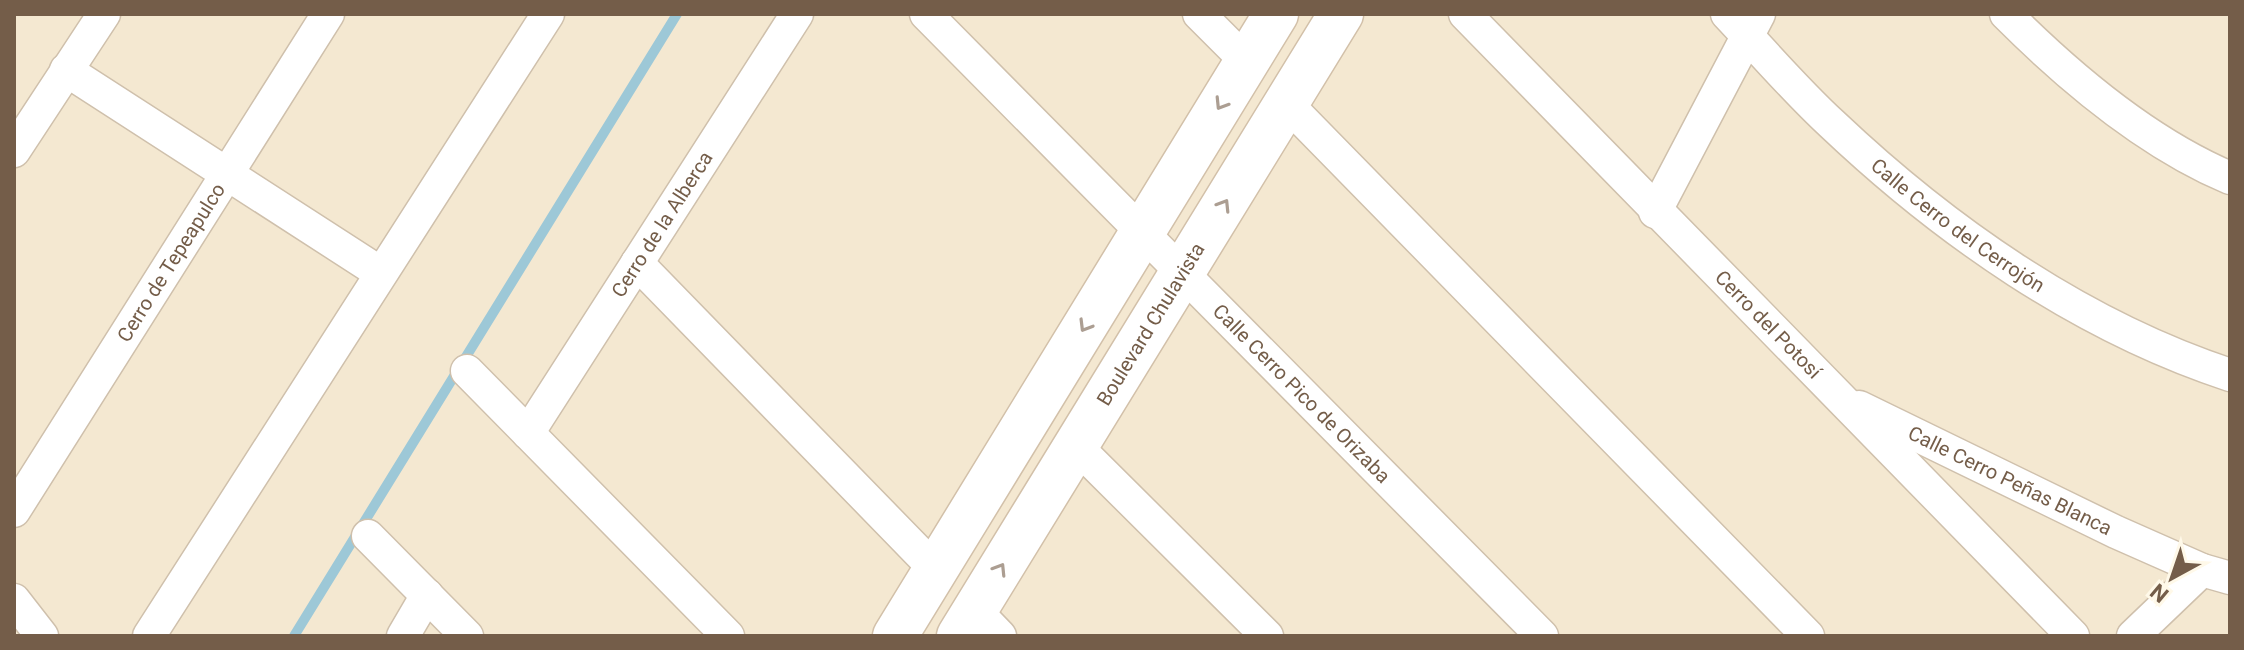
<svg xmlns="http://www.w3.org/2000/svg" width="2244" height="650" font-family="Roboto,sans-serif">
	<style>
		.residential { fill: #f4e8d1 }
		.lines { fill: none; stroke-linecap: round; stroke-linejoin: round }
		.stream { stroke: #9dc8d7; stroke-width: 10 }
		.street-casing { stroke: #cfc0ac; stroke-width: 35 }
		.secondary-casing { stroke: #d2c0a9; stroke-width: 47 }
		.street { stroke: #fff; stroke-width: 32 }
		.secondary { stroke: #fff; stroke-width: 44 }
		.oneway { stroke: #ac9e92 }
		.labels { text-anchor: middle; stroke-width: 6; stroke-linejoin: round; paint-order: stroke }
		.street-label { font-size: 20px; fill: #745d49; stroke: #fff9e9 }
	</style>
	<rect width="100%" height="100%" fill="#fcf5e2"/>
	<path class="residential" d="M14 14H2230V636H14Z"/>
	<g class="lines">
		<path class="stream" d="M294 636 677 14"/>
		<g class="street-casing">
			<g id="street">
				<path id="s1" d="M926 14 1542 636"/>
				<path d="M1199 14 1247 62"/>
				<path id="s2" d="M1465 14 2073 636"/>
				<path id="s3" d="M1727 14C1762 51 1795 90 1832 124 1945 231 2081 326 2230 375"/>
				<path d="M2006 14C2069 77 2147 143 2230 178"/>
				<path d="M66 70 379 272"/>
				<path d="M1286 103 1808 636"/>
				<path d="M14 151 104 14"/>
				<path d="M1655 212 1759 14"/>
				<path d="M637 263 936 570"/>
				<path d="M467 371 728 636"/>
				<path id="s4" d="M1859 407 2116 532 2202 570 2230 578"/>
				<path id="s5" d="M528 433 797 14"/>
				<path d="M1076 446 1267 636"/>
				<path id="s6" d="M14 511 328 14"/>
				<path d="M368 536 467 636"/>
				<path d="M14 600 42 636"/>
				<path d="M975 610 1000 636"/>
				<path d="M149 636 548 14"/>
				<path d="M403 636 427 595"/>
				<path d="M2133 636 2202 570"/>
			</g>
		</g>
		<g class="secondary-casing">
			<g id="secondary">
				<path d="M895 636 1276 14"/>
				<path id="s7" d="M959 636 1341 14"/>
			</g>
		</g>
		<use href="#street" class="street"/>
		<use href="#secondary" class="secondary"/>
	</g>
	<defs><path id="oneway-chevron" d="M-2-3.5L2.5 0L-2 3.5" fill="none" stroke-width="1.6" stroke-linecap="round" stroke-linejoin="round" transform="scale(2)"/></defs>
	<g class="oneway">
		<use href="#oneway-chevron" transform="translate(1221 104) rotate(122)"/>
		<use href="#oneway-chevron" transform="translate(1224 205) rotate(-58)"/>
		<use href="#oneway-chevron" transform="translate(1085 326) rotate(121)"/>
		<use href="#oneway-chevron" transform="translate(1000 569) rotate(-58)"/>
	</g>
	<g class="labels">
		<g class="street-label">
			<text dy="7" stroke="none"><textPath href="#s3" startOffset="314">Calle Cerro del Cerrojón</textPath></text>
			<text dy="7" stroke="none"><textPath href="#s5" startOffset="248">Cerro de la Alberca</textPath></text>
			<text dy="7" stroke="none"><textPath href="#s6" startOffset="294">Cerro de Tepeapulco</textPath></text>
			<text dy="7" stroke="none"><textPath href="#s7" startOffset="366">Boulevard Chulavista</textPath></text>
			<text dy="7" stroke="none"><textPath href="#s2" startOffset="434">Cerro del Potosí</textPath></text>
			<text dy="7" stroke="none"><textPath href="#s1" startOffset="534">Calle Cerro Pico de Orizaba</textPath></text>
			<text dy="7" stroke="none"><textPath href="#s4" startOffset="168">Calle Cerro Peñas Blanca</textPath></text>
		</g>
	</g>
	<rect width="2244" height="650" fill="none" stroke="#745d49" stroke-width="32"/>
	<g transform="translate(2172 578) rotate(220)" stroke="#fff9e9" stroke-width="6" paint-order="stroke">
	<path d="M0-6L14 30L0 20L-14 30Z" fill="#745d49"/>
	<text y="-12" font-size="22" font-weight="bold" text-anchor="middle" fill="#745d49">N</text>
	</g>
</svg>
